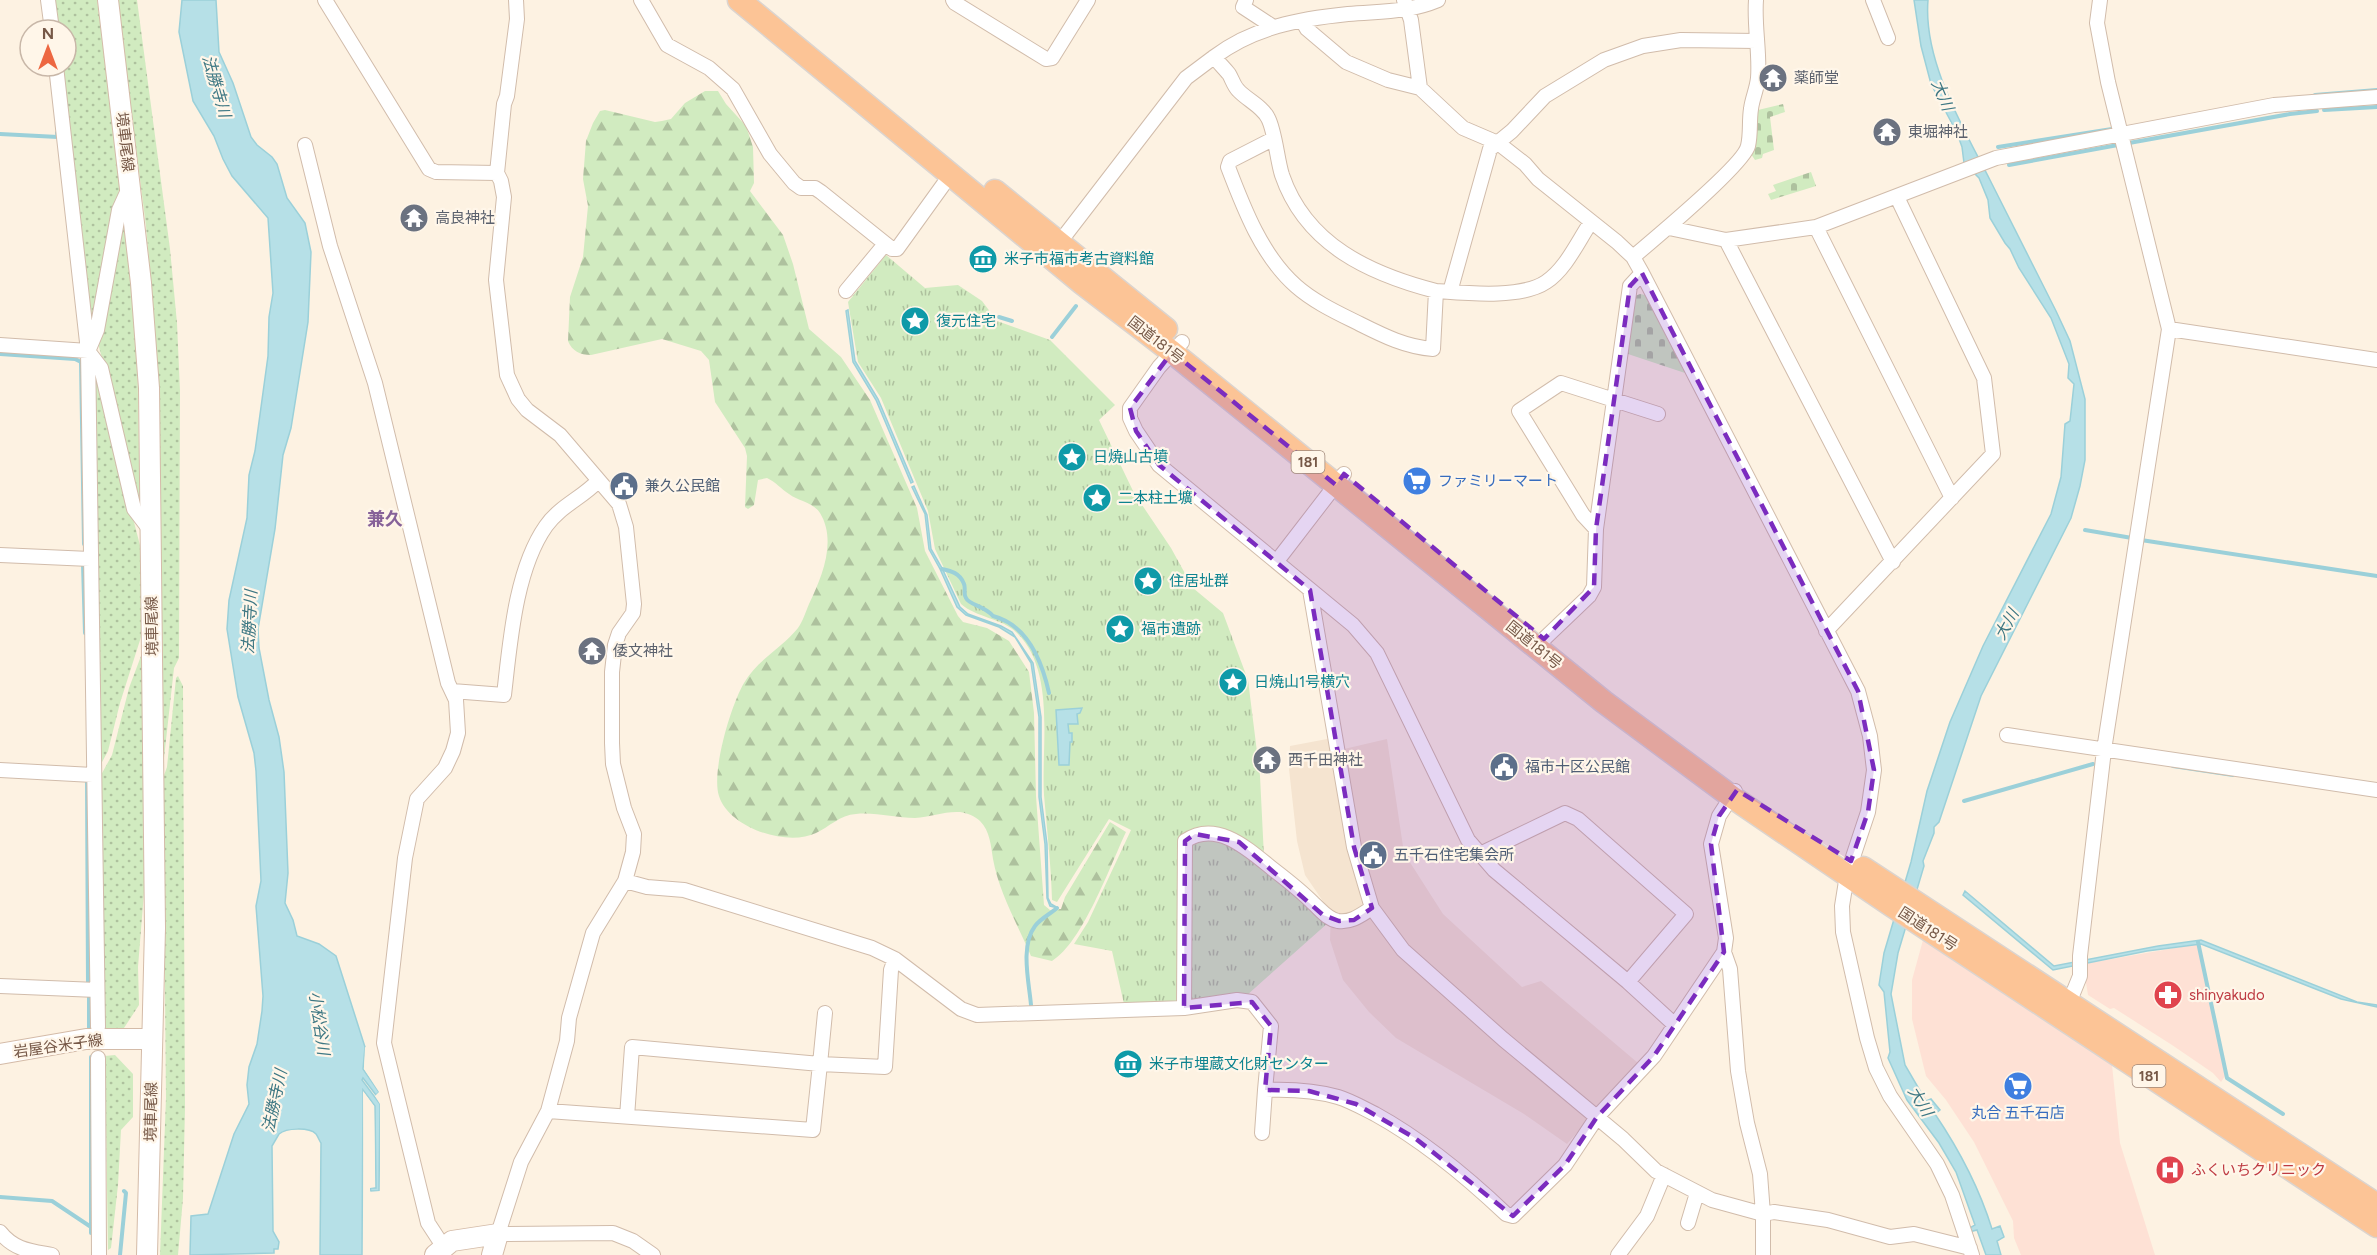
<svg xmlns="http://www.w3.org/2000/svg" width="2377" height="1255" font-family="Figtree,'Noto Sans JP',sans-serif">
	<style>
		.residential { fill: #f5e4d0 }
		.commercial { fill: #fee1d5 }
		.grass { fill: url(#grass-dots) }
		.forest { fill: url(#forest-firs) }
		.cemetery { fill: url(#cemetery-stones) }
		.park { fill: url(#park-tufts) }
		.water { fill: #b6e0e7; stroke: #9bd0d9; stroke-width: 1.5 }
		.pier { fill: #fdf2e2 }
		.lines { fill: none; stroke-linecap: round; stroke-linejoin: round }
		.stream { stroke: #9bd0d9; stroke-width: 4 }
		.minor-casing { stroke: #d1bcab; stroke-width: 16 }
		.secondary-casing { stroke: #d4bba8; stroke-width: 22 }
		.trunk-casing { stroke: #dbd4cf; stroke-width: 25 }
		.minor { stroke: #fff; stroke-width: 14 }
		.secondary { stroke: #fff; stroke-width: 20 }
		.trunk { stroke: #fcc496; stroke-width: 22 }
		.marked { fill: #7b2cbf; fill-opacity: 0.2; stroke: #7b2cbf; stroke-width: 4.5; stroke-dasharray: 12 8; stroke-linejoin: round }
		.labels { text-anchor: middle; stroke-width: 4.5; stroke-linejoin: round; paint-order: stroke }
		.shield { fill: #fff6e9; stroke: #9f8778; stroke-width: 1.5 }
		.shield-label { font-size: 14px; font-weight: bold; fill: #765847 }
		.worship-label { font-size: 15px; fill: #5b616d; stroke: #fff6e9; text-anchor: start }
		.street-label { font-size: 15px; fill: #765847; stroke: #fff6e9 }
		.culture-label { font-size: 15px; fill: #0d838f; stroke: #fff6e9; text-anchor: start }
		.shop-label { font-size: 15px; fill: #366cbe; stroke: #fff6e9; text-anchor: start }
		.service-label { font-size: 15px; fill: #4e5e75; stroke: #fff6e9; text-anchor: start }
		.health-label { font-size: 15px; fill: #be3a42; stroke: #fff6e9; text-anchor: start }
		.water-label { font-size: 16px; font-style: italic; fill: #3d7783; stroke: #fff6e9 }
		.quarter-label { font-size: 18px; font-weight: bold; fill: #876299; stroke: #fff6e9 }
	</style>
	<defs>
		<pattern id="grass-dots" width="8" height="8" patternUnits="userSpaceOnUse" patternTransform="scale(1.5)"><rect width="8" height="8" fill="#d1ebc0"/><path d="M2 2h.1M6 6h.1" fill="none" stroke="#aec19e" stroke-width="1.8" stroke-linecap="round"/></pattern>
		<pattern id="forest-firs" width="22" height="20" patternUnits="userSpaceOnUse" patternTransform="scale(1.5)"><rect width="22" height="20" fill="#d1ebc0"/><path d="M5 1l3.5 6h-7zM16 11l3.5 6h-7z" fill="#aec19e"/></pattern>
		<pattern id="cemetery-stones" width="16" height="16" patternUnits="userSpaceOnUse" patternTransform="scale(1.5)"><rect width="16" height="16" fill="#d1ebc0"/><path d="M2 7V4a2 2 0 0 1 4 0v3zM10 15v-3a2 2 0 0 1 4 0v3z" fill="#aec19e"/></pattern>
		<pattern id="park-tufts" width="24" height="20" patternUnits="userSpaceOnUse" patternTransform="scale(1.5)"><rect width="24" height="20" fill="#d1ebc0"/><path d="M3 7l-1-3M5 7V3M7 7l1-3M15 17l-1-3M17 17v-4M19 17l1-3" fill="none" stroke="#aec19e"/></pattern>
	</defs>
	<rect width="100%" height="100%" fill="#fdf2e2"/>
	<path class="residential" d="M1327 739 1344 749 1387 739 1404 853 1443 914 1522 987 1541 981 1638 1063 1567 1144 1524 1114 1396 1038 1369 1012 1343 980 1330 940 1331 913 1305 875 1297 841 1289 769 1290 746Z"/>
	<path class="commercial" d="M1923 940 2112 1065 2120 1143 2155 1255H2021L2014 1238 2013 1221 1974 1142 1946 1100 1926 1076 1912 1019V980Z
		M2198 944 2225 1076 2221 1082 2213 1073 2172 1045 2114 1008 2110 1009 2088 995 2083 964Z"/>
	<path class="grass" d="M52 0H97L121 180 92 330 59 66H66V30H55Z
		M117 0H137L170 249 177 323 180 391 179 658 174 668 164 758 159 417 154 317 146 226Z
		M125 212 137 344 140 505 98 343Z
		M94 368 142 553 141 637 120 703 108 751 101 764H99Z
		M141 656 143 662 145 880 138 967 139 1005 124 1028 104 1029 101 775 112 755 129 688Z
		M178 676 183 686 185 1108 183 1198 178 1255H160L166 1098 163 778 167 767 176 678Z
		M115 1055 133 1074V1117L121 1130 118 1185 111 1248 108 1250 105 1056Z"/>
	<path class="forest" d="M705 91H718L726 104 746 126 753 147 754 183 750 191 783 235 793 264 809 329 841 357 870 400 917 508 925 551 958 616 963 622 987 628 1009 641 1029 672 1034 713 1036 796 1044 905 1050 910 1061 909 1065 897 1110 822 1126 832C1110 866 1083 942 1052 961L1031 956C1018 925 999 893 993 859 991 846 990 831 980 821 975 816 967 813 960 812 945 811 930 817 915 818 896 818 875 812 856 814 840 815 829 827 816 833 787 847 729 828 719 796 711 772 731 705 744 683 757 660 782 648 798 628 803 621 806 611 809 604 822 577 837 541 820 513 813 502 798 501 789 494 781 489 776 482 767 478L758 480 754 505 748 509 745 507 747 456 745 448 715 402 709 360 701 351 662 339 591 355C580 355 572 351 568 341L570 297 583 257 588 206 583 179 586 141 593 123 600 111 605 110 655 122 662 121 671 119 685 103Z"/>
	<path class="cemetery" d="M1783 104 1785 112 1770 117 1774 150 1763 154 1762 158 1755 160 1751 154 1758 110Z
		M1811 172 1816 186 1771 200 1768 194 1776 191 1773 185Z
		M1640 294 1645 295 1685 373 1625 353 1635 296Z"/>
	<path class="park" d="M886 255 925 288 958 285 982 301 997 321 1050 340 1115 405 1099 420 1134 493 1171 548 1193 588 1223 613 1248 680 1260 776 1264 857C1243 841 1211 811 1184 835L1179 997 1174 1003 1124 1004 1112 951 1074 944 1088 922 1131 830 1109 819 1057 902 1052 900C1051 864 1047 830 1044 795 1041 746 1056 671 1017 633 1002 618 977 618 961 604L935 549 928 511 881 398 858 362 848 302Z
		M1204 836 1235 845 1329 922 1246 996 1194 1003 1189 996 1190 849 1192 842Z"/>
	<path class="water" d="M182 0H216L219 52 233 83 251 137 257 145 272 157 277 164 287 198 305 223 311 252 308 322 291 428 283 455 275 529 258 629 259 648 269 700 279 737 284 772 288 873 285 903 293 920 297 936 319 944 336 956 365 1047 363 1069 379 1092 376 1095 363 1078 362 1080 380 1104 379 1191H371L370 1188H376L375 1106 363 1090 362 1255H320L321 1143C320 1142 317 1135 316 1134 309 1127 286 1128 279 1134L272 1146 273 1231 279 1242 278 1249H274V1253L190 1255 191 1216 208 1214 234 1134 249 1104 247 1085 249 1067 257 1044 262 1011 263 996 256 906 261 881 256 771 254 753 238 697 227 629 229 600 247 518 249 475 255 451 268 356 269 317 273 293 268 218 232 176 223 159 214 136 193 101 179 32Z
		M1914 0H1928C1923 61 1963 127 1990 180 2012 224 2034 268 2056 311L2070 341 2085 399V460L2080 486 2071 518 1981 696 1939 822 1934 827V833L1923 861 1924 866 1898 953 1891 994 1905 1065 1926 1101 1931 1099 1940 1110 1935 1114C1960 1151 1979 1187 1992 1229L2000 1226 2004 1237 1997 1241 2001 1255H1986L1977 1230 1969 1232 1968 1229 1975 1225 1956 1172 1939 1143 1907 1100 1888 1058 1890 1052 1884 992 1879 985 1884 953 1911 862 1927 791 1950 722 1983 646 2051 514 2061 477 2065 424 2070 421 2074 384 2068 378 2069 364 2051 318 2019 268 2010 249 2005 243 1990 218 1988 200 1979 178 1964 163 1962 147 1957 133 1931 84 1921 46Z
		M848 310 855 361 878 399 913 482 911 483 876 400 853 362 846 311Z
		M914 486 927 515 931 549 942 568 960 607 968 614 1001 626 1012 632 1033 663 1041 717V797L1047 844 1048 898 1051 904 1058 908 1050 906 1047 898 1045 844 1039 797V717L1031 663 1015 637 999 627 966 615 957 607 940 569 929 549 925 514 912 487Z
		M1082 708 1080 713 1077 714 1078 724H1068L1069 733H1072V742H1070L1069 765H1059L1056 710Z
		M1965 891 2054 966 2158 946 2201 940 2357 1002 2377 1005V1007L2341 999 2201 944 2147 951 2053 970 1963 895Z"/>
	<path class="pier" d="M365 1047 368 1048 366 1068 382 1092 378 1097 383 1104 382 1191 379 1194H370L368 1192V1186L373 1185 372 1107 366 1098 364 1255 363 1091 374 1106 375 1187 370 1188V1192L380 1191V1104L375 1096 379 1092 364 1069Z"/>
	<g class="lines">
		<path class="stream" d="M2315 95 2377 90
			M2324 110 2377 107
			M0 134 58 137 57 133
			M2130 144 2129 143 2290 114 2317 111
			M1998 147 2112 129
			M2009 165 2118 145
			M999 317 1012 321
			M1052 337 1076 306
			M0 354 75 359 81 362 84 544
			M2085 530 2132 538
			M2141 540 2377 576
			M83 564 85 633
			M942 569C951 571 960 573 964 584 966 588 963 594 966 598 969 605 985 606 993 616 1027 625 1042 661 1049 693
			M2173 766 2233 775
			M87 779 88 985
			M1964 801 2093 764
			M2198 942 2227 1078 2283 1114
			M89 993V1028
			M1031 1005C1029 982 1020 946 1035 926 1040 919 1050 914 1057 908
			M91 1057V1233
			M0 1197 52 1201 91 1227
			M120 1255 126 1193 124 1191"/>
		<g class="minor-casing">
			<path id="minor" d="M48 0 52 30
				M325 0 429 169 436 172 497 173
				M516 0 517 19 507 96 504 104 497 173 501 181 504 197 496 280 507 375 518 399 527 410 560 435 619 504 626 527 634 604 633 613 619 633 615 645 612 672V743L613 764 624 808 634 834 633 852 625 881 593 933 569 1018 567 1041 548 1111 521 1162 498 1234 613 1233 633 1241 653 1255
				M641 0 667 45 709 68 733 89 770 154 794 183 801 188H815L821 192 892 249H897L951 174
				M953 0 955 3 1046 59 1052 58 1088 0
				M1246 0 1243 7 1272 26
				M1404 0 1411 20 1420 88
				M1873 0 1888 38
				M1303 22 1307 29 1346 62 1388 80 1420 88 1463 128 1498 143 1525 164 1538 179 1617 242 1633 257 1642 273 1858 691 1870 736 1874 770 1868 812 1847 875 1842 906 1843 932 1867 1038 1876 1068 1890 1096 1937 1164 1952 1195 1972 1255
				M56 66 88 351 98 1027
				M1273 139 1230 161 1228 167C1244 209 1262 256 1296 286 1314 302 1338 313 1360 324 1384 336 1406 347 1433 349L1436 291C1465 293 1521 299 1546 282 1566 269 1578 241 1591 222
				M305 145 330 246 375 383 448 683 456 700 458 733 453 751 445 768 417 799 405 858 384 1043 428 1223 443 1246
				M1816 227 1952 498
				M1669 228 1726 240 1816 227 1996 158 2274 105 2377 97
				M1726 240 1893 562
				M1056 247 1186 78 1214 57
				M1633 257C1652 241 1744 164 1748 146 1751 134 1749 121 1751 109 1752 99 1757 89 1758 78 1760 52 1754 26 1756 0
				M846 291 885 244
				M1436 291C1370 274 1306 245 1282 175 1277 159 1275 131 1268 118 1262 106 1247 100 1238 90 1234 86 1232 79 1229 74 1224 68 1219 63 1214 57 1254 27 1299 19 1348 14 1380 11 1407 13 1438 0
				M1450 292 1490 149 1512 131 1545 96 1604 60 1643 46 1681 40 1757 41
				M2169 329 2377 360
				M1182 342 1159 367 1130 408V418L1136 431 1159 465 1353 625 1377 653 1468 840 1494 870 1628 982 1675 1025
				M0 345 88 351
				M89 349 97 330 119 210 129 188
				M88 351 101 368 134 509 150 530
				M1596 529 1583 515 1519 411 1561 383 1658 414
				M0 555 90 559
				M1277 561 1344 474
				M1310 590 1354 847 1372 908 1403 950 1503 1039 1623 1139 1656 1171 1712 1200 1763 1214 1760 1174 1747 1123 1738 1071 1730 969 1724 952
				M1826 631 1993 454 1984 378 1897 197
				M1544 639 1589 596 1594 587 1596 529 1630 286 1642 273
				M452 691 504 695C510 644 515 570 546 526 560 506 582 498 598 481
				M2007 735 2377 790
				M0 770 93 775
				M1480 854 1565 813 1578 819 1686 914 1628 982
				M625 881 647 887 684 890 872 948 895 959 961 1009 977 1015 1184 1008 1185 841C1217 819 1249 850 1274 870 1287 880 1301 891 1313 903 1321 910 1327 919 1338 921 1352 923 1362 914 1372 908
				M0 986 97 990
				M2069 1003 2080 976V956L2104 750 2169 329 2108 82 2097 23 2100 0
				M1184 1008 1237 1000 1252 1002 1271 1026 1265 1090C1290 1089 1314 1090 1338 1097 1351 1101 1363 1108 1375 1114 1424 1141 1466 1176 1506 1214L1513 1216 1565 1165 1597 1117 1654 1056 1724 952 1726 938 1711 844 1719 816 1735 791
				M98 1058 99 1255
				M548 1111 813 1130 820 1064 885 1067 891 970 895 959
				M627 1117 632 1047 820 1064 825 1013
				M1262 1133 1265 1090
				M1688 1223 1697 1193
				M0 1232C14 1250 31 1251 52 1255
				M1618 1255 1647 1216 1664 1175
				M1763 1255V1214L1774 1212 1828 1220 1890 1237 1914 1234 1970 1248"/>
		</g>
		<g class="secondary-casing">
			<path id="secondary" d="M108 0 141 283 149 388 155 928 147 1255
				M0 1054 86 1039H152
				M435 1255 452 1241 498 1234 492 1255"/>
		</g>
		<g class="trunk-casing">
			<path id="trunk" d="M739 0 1082 283 1172 352 1604 702 1732 797 1891 905 2377 1226
				M995 191 1166 329
				M1863 868 2377 1205"/>
		</g>
		<use href="#minor" class="minor"/>
		<use href="#secondary" class="secondary"/>
		<use href="#trunk" class="trunk"/>
	</g>
	<path class="marked" d="M1642 273 1858 691 1874 770 1868 812 1851 861 1737 790 1719 816 1711 844 1724 952 1654 1056 1597 1117 1565 1165 1513 1216 1415 1138 1356 1104 1309 1091 1265 1090 1271 1026 1252 1002 1184 1008 1185 841 1195 834 1239 842 1323 915 1339 921 1354 920 1372 908 1354 847 1310 590 1159 465 1136 431 1130 408 1172 352 1336 485 1344 474 1544 639 1594 587 1596 529 1630 286Z"/>
	<defs>
		<g id="temple-disc" transform="scale(1.5)"><circle r="9.5" fill="#6b7280" stroke="#fff6e9"/><path d="M0-6L5-2H3V0L6.5 2.5H4V6H1.5V3h-3V6H-4V2.5H-6.5L-3 0V-2H-5Z" fill="#fff"/></g>
		<g id="museum-disc" transform="scale(1.5)"><circle r="9.5" fill="#0f9aa8" stroke="#fff6e9"/><path d="M0-6L6-3V-2H-6V-3ZM-5-1h2V3h-2ZM-1-1h2V3h-2ZM3-1h2V3H3ZM-6 4H6V6H-6Z" fill="#fff"/></g>
		<g id="sight-disc" transform="scale(1.5)"><circle r="9.5" fill="#0f9aa8" stroke="#fff6e9"/><path d="M0-6L1.8-2.2L6-1.7L2.9 1.2L3.7 5.4L0 3.3L-3.7 5.4L-2.9 1.2L-6-1.7L-1.8-2.2Z" fill="#fff"/></g>
		<g id="supermarket-disc" transform="scale(1.5)"><circle r="9.5" fill="#3f7fe0" stroke="#fff6e9"/><path d="M-6-5.5h2.5l.6 2H6L4.5 2H-2.5L-4.4-4H-6ZM-1.5 3.2a1.3 1.3 0 1 0 .1 0ZM3 3.2a1.3 1.3 0 1 0 .1 0Z" fill="#fff"/></g>
		<g id="civic-disc" transform="scale(1.5)"><circle r="9.5" fill="#5c6f8a" stroke="#fff6e9"/><path d="M-.6-6.5H3V-4.5H.6V-3L4-1V1h2V6H-6V1h2V-1L-.6-3ZM-1.2 2.5V6h2.4V2.5Z" fill="#fff"/></g>
		<g id="pharmacy-disc" transform="scale(1.5)"><circle r="9.5" fill="#e0444e" stroke="#fff6e9"/><path d="M-2-6h4v4h4v4h-4v4h-4v-4h-4v-4h4Z" fill="#fff"/></g>
		<g id="hospital-disc" transform="scale(1.5)"><circle r="9.5" fill="#e0444e" stroke="#fff6e9"/><path d="M-5-5h3v3.5h4V-5h3V5h-3V1.5h-4V5h-3Z" fill="#fff"/></g>
	</defs>
	<g fill-rule="evenodd">
		<use href="#temple-disc" x="1773" y="78"/>
		<use href="#temple-disc" x="1887" y="132"/>
		<use href="#temple-disc" x="414" y="218"/>
		<use href="#museum-disc" x="983" y="259"/>
		<use href="#sight-disc" x="915" y="321"/>
		<use href="#sight-disc" x="1072" y="457"/>
		<use href="#supermarket-disc" x="1417" y="481"/>
		<use href="#civic-disc" x="624" y="486"/>
		<use href="#sight-disc" x="1097" y="498"/>
		<use href="#sight-disc" x="1148" y="581"/>
		<use href="#sight-disc" x="1120" y="629"/>
		<use href="#temple-disc" x="592" y="651"/>
		<use href="#sight-disc" x="1233" y="682"/>
		<use href="#temple-disc" x="1267" y="760"/>
		<use href="#civic-disc" x="1504" y="767"/>
		<use href="#civic-disc" x="1373" y="855"/>
		<use href="#pharmacy-disc" x="2168" y="995"/>
		<use href="#museum-disc" x="1128" y="1064"/>
		<use href="#supermarket-disc" x="2018" y="1086"/>
		<use href="#hospital-disc" x="2170" y="1170"/>
	</g>
	<g class="labels">
		<g class="shield">
			<rect x="1291.5" y="451" width="33" height="22" rx="4.5"/>
			<rect x="2132.5" y="1065" width="33" height="22" rx="4.5"/>
		</g>
		<g class="shield-label">
			<text x="1308" y="467">181</text>
			<text x="2149" y="1081">181</text>
		</g>
		<g class="worship-label">
			<text x="1794" y="83">薬師堂</text>
			<text x="1908" y="137">東堀神社</text>
			<text x="435" y="223">高良神社</text>
			<text x="613" y="656">倭文神社</text>
			<text x="1288" y="765">西千田神社</text>
		</g>
		<g class="street-label">
			<text transform="translate(125 142) rotate(83)" y="5">境車尾線</text>
			<text transform="translate(1156 340) rotate(38)" y="5">国道181号</text>
			<text transform="translate(152 626) rotate(-91)" y="5">境車尾線</text>
			<text transform="translate(1534 645) rotate(39)" y="5">国道181号</text>
			<text transform="translate(1928 929) rotate(33)" y="5">国道181号</text>
			<text transform="translate(58 1046) rotate(-8)" y="5">岩屋谷米子線</text>
			<text transform="translate(151 1112) rotate(-89)" y="5">境車尾線</text>
		</g>
		<g class="culture-label">
			<text x="1004" y="264">米子市福市考古資料館</text>
			<text x="936" y="326">復元住宅</text>
			<text x="1093" y="462">日焼山古墳</text>
			<text x="1118" y="503">二本柱土壙</text>
			<text x="1169" y="586">住居址群</text>
			<text x="1141" y="634">福市遺跡</text>
			<text x="1254" y="687">日焼山1号横穴</text>
			<text x="1149" y="1069">米子市埋蔵文化財センター</text>
		</g>
		<g class="shop-label">
			<text x="1438" y="486">ファミリーマート</text>
			<text x="2018" y="1118" text-anchor="middle">丸合 五千石店</text>
		</g>
		<g class="service-label">
			<text x="645" y="491">兼久公民館</text>
			<text x="1525" y="772">福市十区公民館</text>
			<text x="1394" y="860">五千石住宅集会所</text>
		</g>
		<g class="health-label">
			<text x="2189" y="1000">shinyakudo</text>
			<text x="2191" y="1175">ふくいちクリニック</text>
		</g>
		<g class="water-label">
			<text transform="translate(217 86) rotate(74)" y="6">法勝寺川</text>
			<text transform="translate(1943 95) rotate(67)" y="6">大川</text>
			<text transform="translate(249 622) rotate(-87)" y="6">法勝寺川</text>
			<text transform="translate(2006 624) rotate(-61)" y="6">大川</text>
			<text transform="translate(320 1023) rotate(82)" y="6">小松谷川</text>
			<text transform="translate(274 1101) rotate(-78)" y="6">法勝寺川</text>
			<text transform="translate(1921 1101) rotate(59)" y="6">大川</text>
		</g>
		<g class="quarter-label">
			<text x="385" y="525">兼久</text>
		</g>
	</g>
	<g transform="translate(48 48)"><circle r="28" fill="#fff6e9" stroke="#c8b7a8" stroke-width="1.5"/>
	<path d="M0-4.5L10 22L0 15L-10 22Z" fill="#ed6741"/>
	<text y="-9" font-size="16" font-weight="bold" text-anchor="middle" fill="#765847">N</text>
	</g>
</svg>
